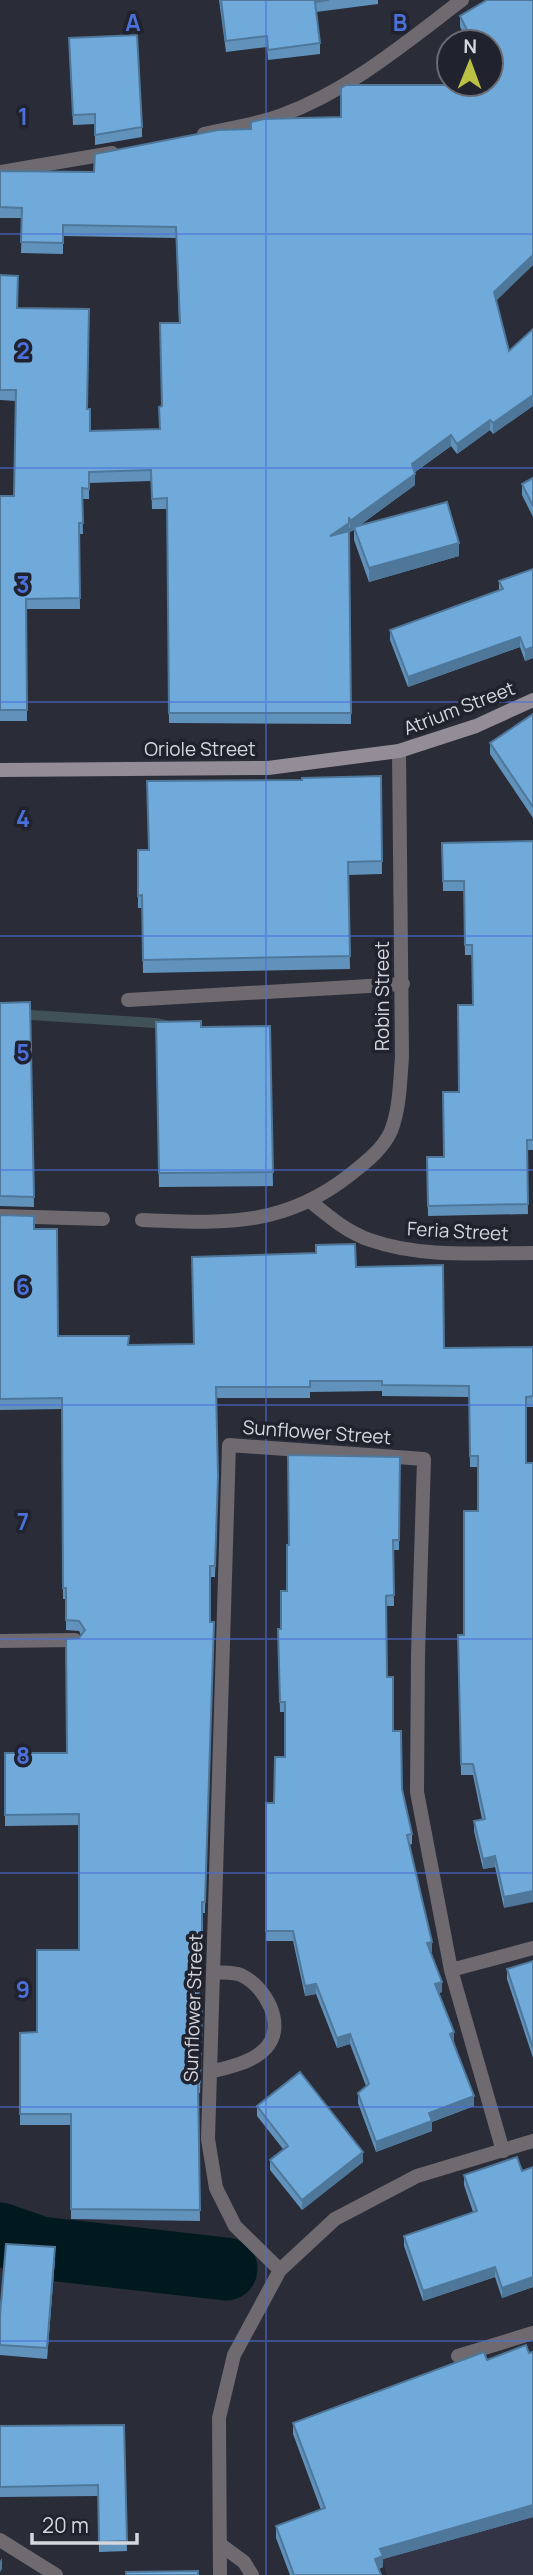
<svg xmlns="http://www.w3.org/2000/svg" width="533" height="2575" font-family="Manrope,sans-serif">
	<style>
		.built { fill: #333547 }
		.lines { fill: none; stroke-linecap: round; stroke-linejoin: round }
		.stream { stroke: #405258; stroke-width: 10 }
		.river { stroke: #00191e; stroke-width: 63 }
		.lane { stroke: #6e6a70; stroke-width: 14 }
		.street { stroke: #6e6a70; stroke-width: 14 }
		.secondary { stroke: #928d96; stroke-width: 14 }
		.wall { fill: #6092bc }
		.shaded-wall { fill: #4e7799 }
		.building { fill: #70aadb; stroke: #4e7799; stroke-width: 2 }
		.grid { fill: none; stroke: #4b70da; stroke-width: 2; stroke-opacity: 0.55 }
		.labels { text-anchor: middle; stroke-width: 7; stroke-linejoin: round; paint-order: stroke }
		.street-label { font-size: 19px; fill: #d5d6de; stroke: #20222d }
		.grid-label { font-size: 23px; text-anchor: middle; font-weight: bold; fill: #4b70da; stroke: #20222d; stroke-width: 7; stroke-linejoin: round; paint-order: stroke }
	</style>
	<rect width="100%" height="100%" fill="#2a2c38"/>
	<path class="built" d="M533 2443V2575H387L362 2493Z"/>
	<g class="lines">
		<path class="stream" d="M0 1013 155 1023 169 1026"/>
		<path class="river" d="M0 2234 40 2248 226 2269"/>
		<path class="lane" d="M128 1000 403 984"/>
		<path class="street" d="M204 134C230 128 258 124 282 115 350 90 405 43 462 0
			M0 172 112 153
			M310 1201C328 1216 347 1232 370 1240 421 1258 479 1253 533 1253
			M0 1216 103 1219
			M142 1220C223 1223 283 1228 351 1174 366 1162 383 1149 391 1131 400 1108 400 1081 402 1057L399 751
			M0 1641 75 1640
			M451 1970 533 1948
			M210 2072C229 2067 252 2063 266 2048 287 2025 265 1986 241 1975 233 1972 222 1973 213 1972
			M280 2270 235 2226 216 2188 208 2139 229 1445 424 1459 418 1655 417 1792 451 1970 503 2151
			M458 2356 533 2333
			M0 2540 56 2575
			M221 2545 244 2562 252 2575
			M220 2575 219 2418 234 2355 280 2270 335 2219 417 2176 533 2141"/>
		<path class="secondary" d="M0 770 268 768 399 751 476 726 533 700"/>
	</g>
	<path class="wall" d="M219 0H378V4L316 12 320 43V54L268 60 267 47 226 52Z
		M487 0H533V265L496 300 509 351 533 329V406L493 434 490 430 457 454 451 446 414 473 415 485 359 526 447 502 459 543V556L369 582 354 540V530L350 532 349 527 351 724 169 723 167 509H152L151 481 89 483V499H82L83 534H79L80 609H26L27 721H0V496H14L16 401 0 400V275L18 276V308L89 309 87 409H90V431L159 429V407L162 406 160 323H179L176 238 63 236V254L21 253 22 218H0V171L94 172 95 154 218 130 251 129V122L264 119 341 117V88L346 85H477V84H491V42H455V37L463 32 460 27V16Z
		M69 38 142 127V137L95 145V124L73 125Z
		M533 478V517L522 495V484Z
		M533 569V658L525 661 520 647 408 687 390 640V630L499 590V581Z
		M533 714V818L490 754V743Z
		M381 776 382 874 348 875 350 969 143 973 142 908H138V850H148L302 780Z
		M533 841V1150H527L528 1214 428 1216 427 1157H444L459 1092 473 1005 472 955H465L464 891H443L442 843Z
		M30 1002 34 1207 0 1206V1003Z
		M156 1022 201 1027 270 1026 273 1186 159 1187Z
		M0 1215 34 1229 58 1336 128 1345 194 1344 356 1267 444 1348 533 1347V1407H526L504 1908 495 1867 483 1869 474 1831V1821L482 1819 473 1775H461L458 1635H464L478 1511V1467H470L469 1397 382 1396V1391L310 1392V1398H216L218 1487 215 1577H210L205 1913H202V1965H198L199 2008H202L200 2093H198L200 2221 71 2219V2125H20V2033L37 2032 79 1950V1825L5 1826V1753H67L79 1638 81 1635 79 1631 66 1630V1599H63L62 1409 0 1410Z
		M400 1457 399 1550H393L394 1606H386L387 1677 402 1789 412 1834V1844L409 1845 432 1952H430L442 1992 439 1993 474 2106 432 2122V2131L376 2152 358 2103V2093L366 2086 350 2044 337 2048 316 1994 305 1996 293 1941H266V1803H274L285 1757V1712H280L278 1629H281L287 1591Z
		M533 1961V2058L507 1979V1969Z
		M257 2106 363 2162 302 2210 270 2170V2160L283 2149 257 2116Z
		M533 2167V2287L502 2298 495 2277 423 2301 404 2246V2236L473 2212 464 2185V2175L522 2171Z
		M55 2258 47 2359 0 2355V2315Z
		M533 2352V2517L383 2559V2567L379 2569 381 2575H290L276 2538V2526L321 2510 293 2434V2423L487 2360Z
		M124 2425 127 2551 99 2552 98 2496 0 2497V2426Z"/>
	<path class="shaded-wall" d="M533 255V265L494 303V292Z
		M533 395V406L493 434V423Z
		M490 420V430L457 454V444Z
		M451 435V446L412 474V464Z
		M415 474V485L350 532V521Z
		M349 523V533L330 536Z
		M459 543V556L369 582V568Z
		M520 637V647L408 687V677Z
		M533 647V658L525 661V650Z
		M495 1856V1867L483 1869V1859Z
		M533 1891V1902L504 1908V1897Z
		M432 1942V1952L427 1953V1943Z
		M442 1982V1992L435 1994V1984Z
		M316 1984V1994L305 1996V1986Z
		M454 2032V2042L450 2034Z
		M350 2034V2044L337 2048V2038Z
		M474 2096V2106L432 2122V2131L376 2152V2142L429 2113Z
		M363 2152V2162L302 2210V2200Z
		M55 2247V2258L47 2359V2348Z
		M495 2267V2277L423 2301V2291Z
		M533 2277V2287L502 2298V2288Z
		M533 2505V2517L383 2559V2567L375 2570V2559L380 2549Z
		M2 2558V2569L0 2572V2561Z"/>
	<path class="building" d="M221 0H329L315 2 320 43 268 50 267 36 226 41Z
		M487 0H533V255L494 292 509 351 533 329V395L493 423 490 420 457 444 451 435 412 464 415 474 350 521 349 517V523L330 536 349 531 351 713H169L167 498 152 499 151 470 89 472V489L82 488 83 523H79L80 598 26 599 27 710H0V496H14L16 390H0V275L18 276 17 308 89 309 87 409H90V431L160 429 159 407 162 406 160 323H180L176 227 63 225V243L21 242 22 208 0 207V171L94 172 95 154 218 130 251 129V122L264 119 341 117V88L346 85H484L483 84H491V42H458L455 37 467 30 460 16Z
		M137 35 142 127 95 135V114L73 115 69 38Z
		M533 478V506L522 484Z
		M447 502 459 543 369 568 354 527Z
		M533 569V647L525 650 520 637 408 677 390 630 503 589 499 581Z
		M533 714V807L490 743Z
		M381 776 382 861 348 862 350 956 143 960 142 895 138 896V850H149L147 781 302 780V778Z
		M533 841V1140H527L528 1204 428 1206 427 1157H444L443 1092H459L458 1005H473L472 945H465L464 881H443L442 843Z
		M30 1002 34 1197 0 1196V1003Z
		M201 1021V1027L270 1026 273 1172 159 1173 156 1022Z
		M0 1215 34 1216V1229H57L58 1336H129L128 1345 194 1344 192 1257 316 1253V1245L355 1244 356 1267 443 1265 444 1348 533 1347V1396L526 1397V1463H533V1891L504 1897 495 1856 483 1859 474 1821 485 1819 473 1764H461L458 1635H464V1511H478V1456H470L469 1386 382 1385V1381H310V1387H216L218 1476 215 1566H210V1622H214L205 1902H202V1954H198L199 2008H202L200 2082H198L200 2210 71 2209V2114H20V2033L37 2032V1950H79V1814L5 1815V1753H67L66 1639 79 1638 85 1630 79 1621 66 1620V1588H63L62 1398 0 1399Z
		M288 1455 400 1457 399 1540H393L394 1595 386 1596 387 1677H393V1731H401L402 1789 412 1834 407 1835 432 1942 427 1943 442 1982 435 1984 454 2032 450 2034 474 2096 429 2113 432 2121 376 2142 358 2093 369 2084 350 2034 337 2038 316 1984 305 1986 293 1931H266V1803H274L275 1757H285V1702H280L278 1629H281V1591H287V1545H289Z
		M533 1961V2048L507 1969Z
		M300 2072 363 2152 302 2200 270 2160 288 2146 257 2106Z
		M517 2157 522 2171 533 2167V2277L502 2288 495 2267 423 2291 404 2236 477 2211 464 2175Z
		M6 2244 55 2247 47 2348 0 2345V2315Z
		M526 2345 529 2353 533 2352V2505L380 2549 383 2556 375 2559 381 2575H294L276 2526 325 2508 293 2423 484 2352 487 2360Z
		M124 2425 127 2541 99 2542 98 2485 0 2487V2426Z
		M198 2571V2575H126V2572Z"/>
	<path class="grid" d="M266 0V2575M0 234H533M0 468H533M0 702H533M0 936H533M0 1170H533M0 1405H533M0 1639H533M0 1873H533M0 2107H533M0 2341H533"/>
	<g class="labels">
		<g class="street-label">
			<text transform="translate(459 708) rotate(-21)" y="7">Atrium Street</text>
			<text x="200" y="756">Oriole Street</text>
			<text transform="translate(382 996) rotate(-90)" y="7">Robin Street</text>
			<text transform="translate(458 1231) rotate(3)" y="7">Feria Street</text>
			<text transform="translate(317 1432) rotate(4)" y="7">Sunflower Street</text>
			<text transform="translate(193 2008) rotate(-88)" y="7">Sunflower Street</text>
		</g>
	</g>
	<g class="grid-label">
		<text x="133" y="31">A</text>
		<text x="400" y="31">B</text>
		<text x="23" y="125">1</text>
		<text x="23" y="359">2</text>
		<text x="23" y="593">3</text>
		<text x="23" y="827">4</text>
		<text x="23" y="1061">5</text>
		<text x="23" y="1295">6</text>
		<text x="23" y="1530">7</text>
		<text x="23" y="1764">8</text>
		<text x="23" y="1998">9</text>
	</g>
	<g transform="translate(470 63) rotate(1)"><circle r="33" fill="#20222d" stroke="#686a74" stroke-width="2"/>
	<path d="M0-5L12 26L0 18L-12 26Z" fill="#bbc045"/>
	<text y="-10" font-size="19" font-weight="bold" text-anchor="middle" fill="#d5d6de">N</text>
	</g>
	<path d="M32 2533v10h105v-10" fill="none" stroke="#d5d6de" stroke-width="3.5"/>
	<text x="42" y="2533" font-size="21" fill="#d5d6de" stroke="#20222d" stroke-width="5" paint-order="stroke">20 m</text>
</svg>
